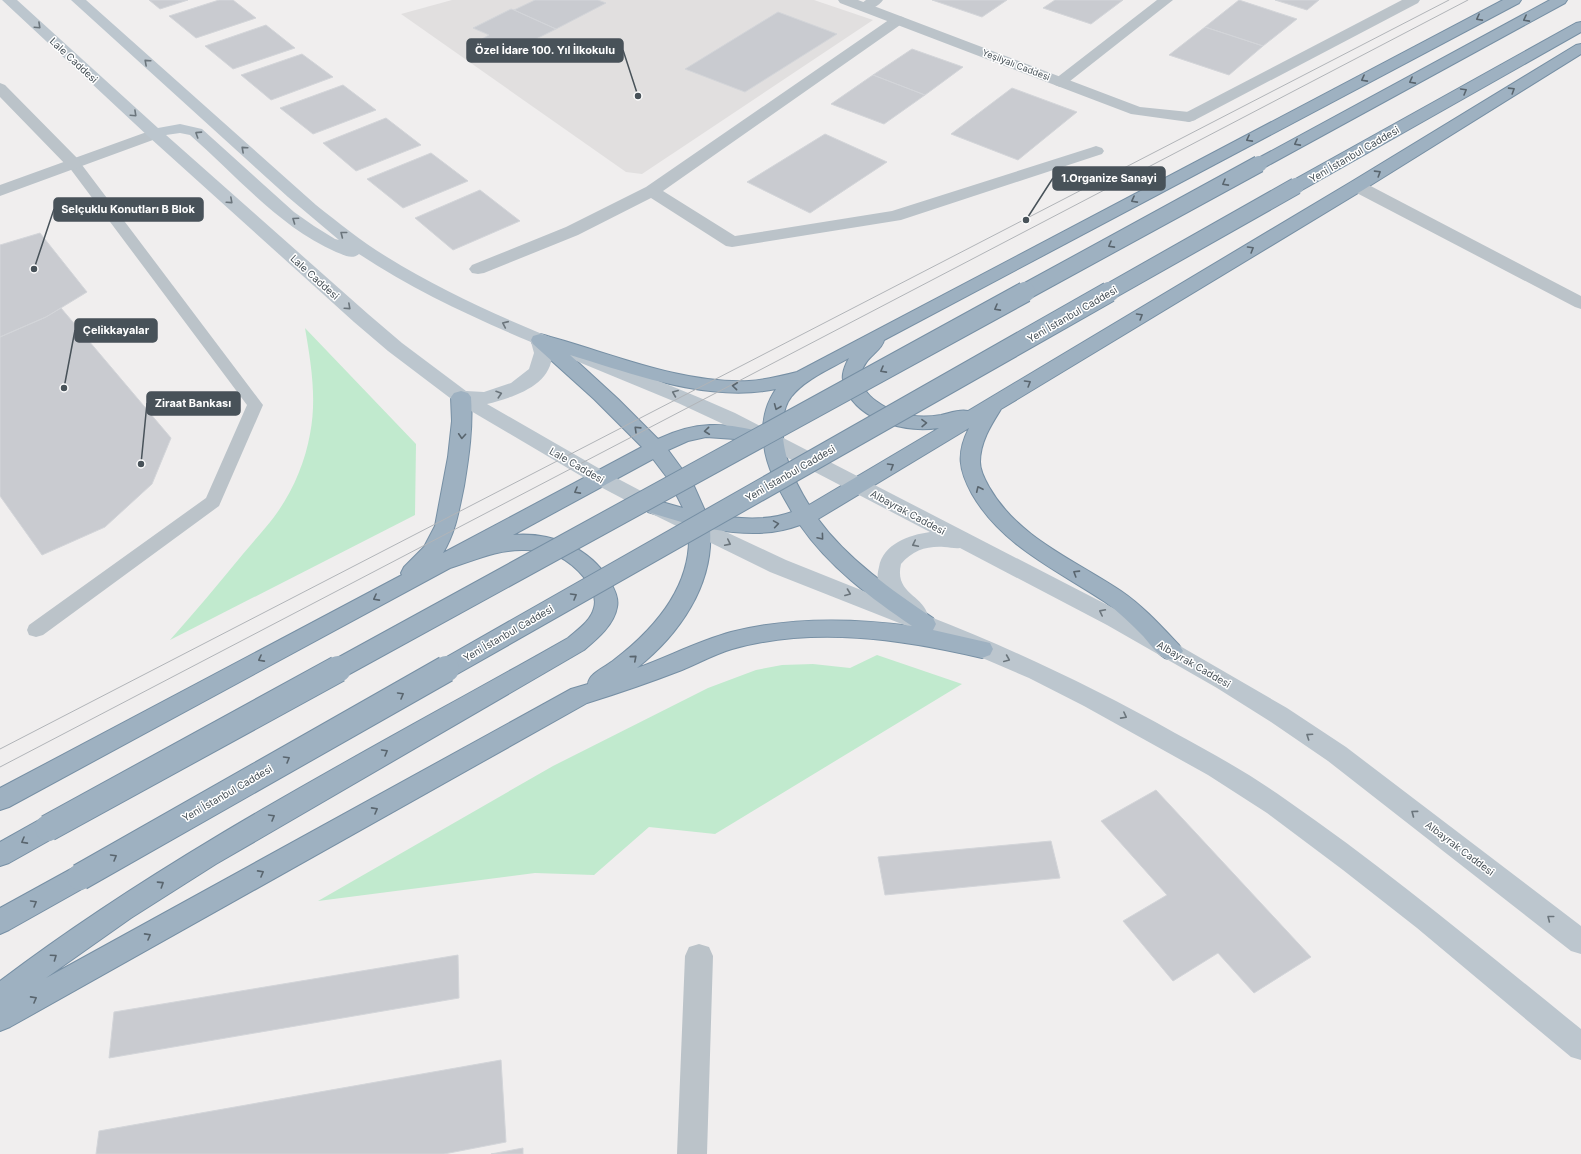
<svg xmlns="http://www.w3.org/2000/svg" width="1581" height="1154" font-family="Inter,sans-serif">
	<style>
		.education { fill: #e1dfdf }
		.green { fill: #c1eace }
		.building { fill: #c9cbd0; stroke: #d3d5d9 }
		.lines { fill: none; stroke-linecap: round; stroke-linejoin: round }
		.trunk-casing { stroke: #768fa4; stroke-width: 2 }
		.service { fill: #bbc3c9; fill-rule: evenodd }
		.minor { fill: #bbc3c9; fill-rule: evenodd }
		.tertiary { fill: #bbc3c9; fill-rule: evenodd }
		.secondary { fill: #bcc6ce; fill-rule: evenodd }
		.trunk { fill: #9eb1c1; fill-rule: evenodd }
		.tram { stroke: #b1b4b8; stroke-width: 1 }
		.trunk-bridge-far2-casing { stroke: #768fa4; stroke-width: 18; stroke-linecap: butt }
		.trunk-bridge-far1-casing { stroke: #768fa4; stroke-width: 22; stroke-linecap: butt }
		.trunk-bridge-casing { stroke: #768fa4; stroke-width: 28; stroke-linecap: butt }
		.trunk-bridge-far2 { stroke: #9eb1c1; stroke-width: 16 }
		.trunk-bridge-far1 { stroke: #9eb1c1; stroke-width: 20 }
		.trunk-bridge { stroke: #9eb1c1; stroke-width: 26 }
		.oneway { stroke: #59656e }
		.oneway2 { stroke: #6b757c }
		.labels { text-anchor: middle; stroke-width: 3; stroke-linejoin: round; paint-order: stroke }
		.far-street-label { font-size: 9px; fill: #485259; stroke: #fff }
		.street-label { font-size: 10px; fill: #485259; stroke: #fff }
		.leader { fill: none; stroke: #485259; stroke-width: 1.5 }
		.callout-dot { fill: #485259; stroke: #fff; stroke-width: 1.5 }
		.callout { fill: #485259; stroke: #485259; stroke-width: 1.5 }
		.callout-label { font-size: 11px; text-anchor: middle; font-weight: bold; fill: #fff }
	</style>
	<rect width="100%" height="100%" fill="#f0eeee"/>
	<path class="education" d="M452 0H814L873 20 642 174 626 172 401 14Z"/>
	<path class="green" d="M305 328 416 444 415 515 170 640C195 612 219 583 243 554 253 542 264 530 274 517 292 493 305 463 310 434 317 399 311 363 305 328Z
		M877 655 962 684 715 834 649 827 594 875 535 873 318 901 553 766 708 688 756 670 782 665 813 664 850 668Z"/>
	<path class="building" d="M149 0H188L160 9Z
		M219 0H233L256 18 196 38 169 16Z
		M535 0H598L606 3 556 29 514 10Z
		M932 0H1007L982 17Z
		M1055 0H1123L1091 24 1043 8Z
		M1239 0 1297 19 1263 46 1205 27Z
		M1275 0H1319L1307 10Z
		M511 9 514 10 556 29 518 48 502 40 494 44 482 39 489 35 473 28Z
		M778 12 837 34 745 92 685 69Z
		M266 25 295 48 233 69 205 46Z
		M1205 27 1263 46 1229 75 1169 55Z
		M912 49 963 67 925 95 873 75Z
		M302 54 333 77 271 100 241 75Z
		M873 75 925 95 884 124 831 104Z
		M343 85 376 110 313 134 280 108Z
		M1012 88 1077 112 1018 160 951 134Z
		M386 118 421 145 356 171 323 143Z
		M825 134 887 162 810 213 747 182Z
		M431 153 468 181 403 208 367 179Z
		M480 190 520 221 453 250 415 218Z
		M40 233 87 292 46 317 0 337V245Z
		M61 308 171 438 152 484 105 527 42 555 0 496V337L46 317Z
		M1156 790 1311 957 1254 993 1218 953 1173 981 1123 921 1167 895 1101 821Z
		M1051 841 1060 878 885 895 878 857Z
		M458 955 459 998 109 1058 114 1012Z
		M501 1060 506 1142 444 1154H96L99 1131Z
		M523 1148V1154H491Z"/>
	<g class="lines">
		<g class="trunk-casing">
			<path id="trunk" d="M1503 0H1521L1519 3 884 340C882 351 864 358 862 372 860 385 866 394 876 401 895 415 918 419 941 415 950 413 959 409 968 411L1351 182 1576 45 1581 44V54L1363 190 1001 409C991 425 980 442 980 462 980 470 985 480 989 487 1018 538 1075 560 1121 591 1143 606 1161 626 1179 645L1183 651 1179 657C1174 659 1170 660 1165 658 1157 654 1149 643 1143 636 1131 624 1119 612 1105 602 1057 570 1002 546 972 494 959 470 956 454 969 428L818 519C848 560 892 590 933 618L936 624 933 630 990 643 993 649 990 655 982 658C901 639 814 626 732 649 715 654 699 663 682 670 651 682 619 693 587 703L10 1027 0 1031V981C177 847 376 747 568 638 577 630 591 621 594 608 600 588 574 564 558 556 547 552 536 550 525 550 498 549 475 560 450 568L9 807 0 810V788L402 575 401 573 404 567 424 547 435 526 448 457 452 421 451 397 454 393 461 391 468 393 471 397C473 427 469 456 464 486 459 510 456 531 443 553L642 447 594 399 533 344 531 340 533 336 540 334C606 351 678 384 749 381 765 380 781 376 797 372ZM570 355C633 374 709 403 776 389 767 402 763 416 763 432 724 422 695 421 658 439L618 399ZM849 358C843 369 840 379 846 390 861 422 907 433 939 428L809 505C793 479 780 451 783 419 784 412 786 403 791 397 805 379 830 369 849 358ZM706 437 735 439 764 445C767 470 780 491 792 512 765 522 734 519 706 513L693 484 668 450 688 441ZM653 459 669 480 683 508 655 500 648 502 644 507 648 512 688 524C696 582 657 627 614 660 606 667 589 673 588 684L571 689 46 978 131 918 216 864 584 650C597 639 614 625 617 607 619 598 614 589 610 581 589 547 552 532 513 535ZM800 525C829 567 871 598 912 626 851 618 790 617 731 632 698 641 668 657 637 668 679 635 714 585 710 529 741 534 771 536 800 525Z
				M1550 0H1567L1565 3 1265 167 1259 169 1253 167 1251 164 1253 161Z
				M1581 22V32L1302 190 1296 191 1290 190 1288 186 1290 182 1576 23Z
				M48 817 57 820 61 828 57 836 9 863 0 866V842L39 820Z
				M80 866 89 869 93 877 89 885 9 930 0 934V908L71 869Z"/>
		</g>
		<path class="service" d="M74 160 79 161 263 405 219 506 43 635 36 637 29 635 27 630 29 625 206 498 247 405 69 167 67 164 69 161Z"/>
		<path class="minor" d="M866 0H883C878 7 867 12 859 10L857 7Z
			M1157 0H1173L1065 85 1060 87 1055 85 1052 82 1055 79Z
			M1402 0H1420L1418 3 1195 120 1189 122 1183 120 1181 117 1183 114Z
			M898 16 903 17 905 20 903 23 663 191 735 236 892 211 1090 148 1096 146 1102 148 1104 151 1102 154 901 220 732 247 726 246 651 198 578 235 484 273 478 274 472 273 469 269 472 265 566 227 646 187 893 17Z
			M155 129 161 131 163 134 161 137 0 196V185Z
			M1357 181 1363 182 1581 296V309L1575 307 1351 190 1349 186 1351 182Z
			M699 944 709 947 713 956 707 1154H677L685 956 689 947Z"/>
		<path class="tertiary" d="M838 0H858L1140 107 1189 112 1195 114 1197 117 1195 120 1189 122 1131 114 840 3Z
			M0 83 5 85 80 161 82 164 80 167 74 169 68 167 0 97Z"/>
		<path class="secondary" d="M2 0H17L158 128 180 124 202 129 294 212 314 226 335 239 339 240 288 197 71 0H86L316 205C339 223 362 242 387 257 495 324 619 361 735 413L1123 613 1287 708 1346 747 1581 926V954L1571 951 1328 761 1271 722 1217 688 1107 625 960 548C955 549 950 547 944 547 927 546 913 550 901 564 894 594 924 595 928 616 1013 649 1095 688 1175 733 1212 753 1250 774 1285 799 1388 870 1484 951 1581 1029V1060L1571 1057 1417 928 1343 870 1267 813 1208 775 1084 706 1029 678 917 630 770 572 648 512 593 483 454 401 388 351 354 322 149 137ZM180 133 190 135C237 176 279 227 336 252 344 255 352 260 359 254 413 290 472 317 531 342L534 353 529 369 511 383 484 392 466 391 402 343 368 314 166 135ZM552 351 678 403 721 423 930 532C909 535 883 544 879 567 878 571 877 576 878 580 881 587 887 595 891 602L786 560 662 502 607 473 487 404C514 397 554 385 552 351Z"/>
		<use href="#trunk" class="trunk"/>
		<path class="tram" d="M0 749 1449 0
			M0 767 1468 0"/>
		<g class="trunk-bridge-far2-casing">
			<path id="trunk-bridge-far2" d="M1023 293 1259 164
				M1107 293 1296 186"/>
		</g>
		<g class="trunk-bridge-far1-casing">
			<path id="trunk-bridge-far1" d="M336 670 1025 292
				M444 670 1109 292"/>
		</g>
		<g class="trunk-bridge-casing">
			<path id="trunk-bridge" d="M48 828 338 669
				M80 877 446 669"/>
		</g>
		<use href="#trunk-bridge-far2" class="trunk-bridge-far2"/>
		<use href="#trunk-bridge-far1" class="trunk-bridge-far1"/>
		<use href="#trunk-bridge" class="trunk-bridge"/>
	</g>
	<defs><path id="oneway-chevron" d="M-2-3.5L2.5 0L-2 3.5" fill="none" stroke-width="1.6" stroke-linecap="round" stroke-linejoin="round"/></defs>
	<g class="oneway">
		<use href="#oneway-chevron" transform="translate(1479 18) rotate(152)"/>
		<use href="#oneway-chevron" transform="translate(1526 19) rotate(152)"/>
		<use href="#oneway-chevron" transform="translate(1364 79) rotate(152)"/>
		<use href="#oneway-chevron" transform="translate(1412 81) rotate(152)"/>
		<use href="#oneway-chevron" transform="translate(1512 90) rotate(-32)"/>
		<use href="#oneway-chevron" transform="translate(1464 91) rotate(-30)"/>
		<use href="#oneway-chevron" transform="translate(1249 139) rotate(152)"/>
		<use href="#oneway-chevron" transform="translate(1297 143) rotate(152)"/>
		<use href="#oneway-chevron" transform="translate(1378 173) rotate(-32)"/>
		<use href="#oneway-chevron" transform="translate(1225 183) rotate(151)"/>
		<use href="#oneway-chevron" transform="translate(1134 200) rotate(152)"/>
		<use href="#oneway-chevron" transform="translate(1111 245) rotate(151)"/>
		<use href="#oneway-chevron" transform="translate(1251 249) rotate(-31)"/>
		<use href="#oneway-chevron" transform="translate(997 308) rotate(151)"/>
		<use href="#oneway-chevron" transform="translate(1140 316) rotate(-31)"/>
		<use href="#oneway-chevron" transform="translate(883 370) rotate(151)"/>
		<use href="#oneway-chevron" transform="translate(1028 383) rotate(-31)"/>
		<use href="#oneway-chevron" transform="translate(735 386) rotate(-174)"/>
		<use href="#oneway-chevron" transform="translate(777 407) rotate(112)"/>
		<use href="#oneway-chevron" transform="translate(924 423) rotate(-1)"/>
		<use href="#oneway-chevron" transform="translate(637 429) rotate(-136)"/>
		<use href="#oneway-chevron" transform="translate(707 431) rotate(174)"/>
		<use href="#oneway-chevron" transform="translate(462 436) rotate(94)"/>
		<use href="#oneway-chevron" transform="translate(891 466) rotate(-31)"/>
		<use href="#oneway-chevron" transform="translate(979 489) rotate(-115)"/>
		<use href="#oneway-chevron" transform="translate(577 491) rotate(151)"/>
		<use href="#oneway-chevron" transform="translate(776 524) rotate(-9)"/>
		<use href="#oneway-chevron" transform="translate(821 537) rotate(50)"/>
		<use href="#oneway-chevron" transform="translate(1076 573) rotate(-148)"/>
		<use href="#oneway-chevron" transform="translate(574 596) rotate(-30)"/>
		<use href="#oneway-chevron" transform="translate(376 598) rotate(152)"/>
		<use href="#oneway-chevron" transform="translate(634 658) rotate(-41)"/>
		<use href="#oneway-chevron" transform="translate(261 659) rotate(152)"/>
		<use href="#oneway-chevron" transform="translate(401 695) rotate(-30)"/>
		<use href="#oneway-chevron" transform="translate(385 752) rotate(-30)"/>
		<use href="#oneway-chevron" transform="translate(287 759) rotate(-30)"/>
		<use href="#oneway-chevron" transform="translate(375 810) rotate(-29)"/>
		<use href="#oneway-chevron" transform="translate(272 817) rotate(-30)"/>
		<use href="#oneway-chevron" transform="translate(24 841) rotate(151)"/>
		<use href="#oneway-chevron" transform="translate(114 857) rotate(-30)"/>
		<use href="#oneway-chevron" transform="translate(261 873) rotate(-29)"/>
		<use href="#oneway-chevron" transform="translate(161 884) rotate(-33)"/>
		<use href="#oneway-chevron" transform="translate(34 903) rotate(-30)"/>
		<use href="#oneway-chevron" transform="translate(148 936) rotate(-29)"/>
		<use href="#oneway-chevron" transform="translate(54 957) rotate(-35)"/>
		<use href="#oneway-chevron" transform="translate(34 999) rotate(-29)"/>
	</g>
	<g class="oneway2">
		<use href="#oneway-chevron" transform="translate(38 26) rotate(43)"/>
		<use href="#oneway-chevron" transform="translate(147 62) rotate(-138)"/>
		<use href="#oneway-chevron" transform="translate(134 114) rotate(43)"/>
		<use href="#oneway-chevron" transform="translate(198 134) rotate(-147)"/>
		<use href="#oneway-chevron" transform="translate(244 149) rotate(-138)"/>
		<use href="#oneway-chevron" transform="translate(230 201) rotate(42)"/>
		<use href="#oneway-chevron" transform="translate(295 220) rotate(-145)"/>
		<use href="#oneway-chevron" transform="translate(343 234) rotate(-142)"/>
		<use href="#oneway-chevron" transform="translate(348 307) rotate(42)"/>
		<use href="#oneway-chevron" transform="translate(505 324) rotate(-156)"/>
		<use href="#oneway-chevron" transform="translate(675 393) rotate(-158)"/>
		<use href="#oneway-chevron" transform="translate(499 394) rotate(-18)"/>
		<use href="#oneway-chevron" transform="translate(728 543) rotate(26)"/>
		<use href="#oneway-chevron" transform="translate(915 544) rotate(154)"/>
		<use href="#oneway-chevron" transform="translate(848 593) rotate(21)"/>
		<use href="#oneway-chevron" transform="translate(1102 612) rotate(-153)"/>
		<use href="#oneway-chevron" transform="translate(1007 659) rotate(23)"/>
		<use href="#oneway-chevron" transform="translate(1124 716) rotate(28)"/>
		<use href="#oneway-chevron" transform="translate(1309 736) rotate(-146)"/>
		<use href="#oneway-chevron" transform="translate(1414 813) rotate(-143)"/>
		<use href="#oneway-chevron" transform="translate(1550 918) rotate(-142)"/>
	</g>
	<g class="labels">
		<g class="far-street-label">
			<text transform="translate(1016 65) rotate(21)" y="3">Yeşilyalı Caddesi</text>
		</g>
		<g class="street-label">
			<text transform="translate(74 60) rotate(43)" y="4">Lale Caddesi</text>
			<text transform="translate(1354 154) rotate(-30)" y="4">Yeni İstanbul Caddesi</text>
			<text transform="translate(315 277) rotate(42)" y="4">Lale Caddesi</text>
			<text transform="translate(1072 314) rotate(-30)" y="4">Yeni İstanbul Caddesi</text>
			<text transform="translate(577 465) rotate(30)" y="4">Lale Caddesi</text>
			<text transform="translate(790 473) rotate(-30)" y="4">Yeni İstanbul Caddesi</text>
			<text transform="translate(908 512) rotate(28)" y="4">Albayrak Caddesi</text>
			<text transform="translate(508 633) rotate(-30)" y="4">Yeni İstanbul Caddesi</text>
			<text transform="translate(1194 664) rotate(30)" y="4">Albayrak Caddesi</text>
			<text transform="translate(227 793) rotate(-30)" y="4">Yeni İstanbul Caddesi</text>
			<text transform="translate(1460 848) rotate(37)" y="4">Albayrak Caddesi</text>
		</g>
	</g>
	<path class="leader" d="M638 96L623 50M1026 220L1053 178M34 269L54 209M64 388L75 330M141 464L147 403"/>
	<g class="callout-dot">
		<circle cx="638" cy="96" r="4"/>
		<circle cx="1026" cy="220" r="4"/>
		<circle cx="34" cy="269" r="4"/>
		<circle cx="64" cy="388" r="4"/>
		<circle cx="141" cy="464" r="4"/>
	</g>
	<g class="callout">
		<rect x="467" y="39" width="156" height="23" rx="4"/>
		<rect x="1053" y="167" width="112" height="23" rx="4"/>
		<rect x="54" y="198" width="149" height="23" rx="4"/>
		<rect x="75" y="319" width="82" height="23" rx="4"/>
		<rect x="147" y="392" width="93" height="23" rx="4"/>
	</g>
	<g class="callout-label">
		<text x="545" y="54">Özel İdare 100. Yıl İlkokulu</text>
		<text x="1109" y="182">1.Organize Sanayi</text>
		<text x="128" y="213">Selçuklu Konutları B Blok</text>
		<text x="116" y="334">Çelikkayalar</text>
		<text x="193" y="407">Ziraat Bankası</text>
	</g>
</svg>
